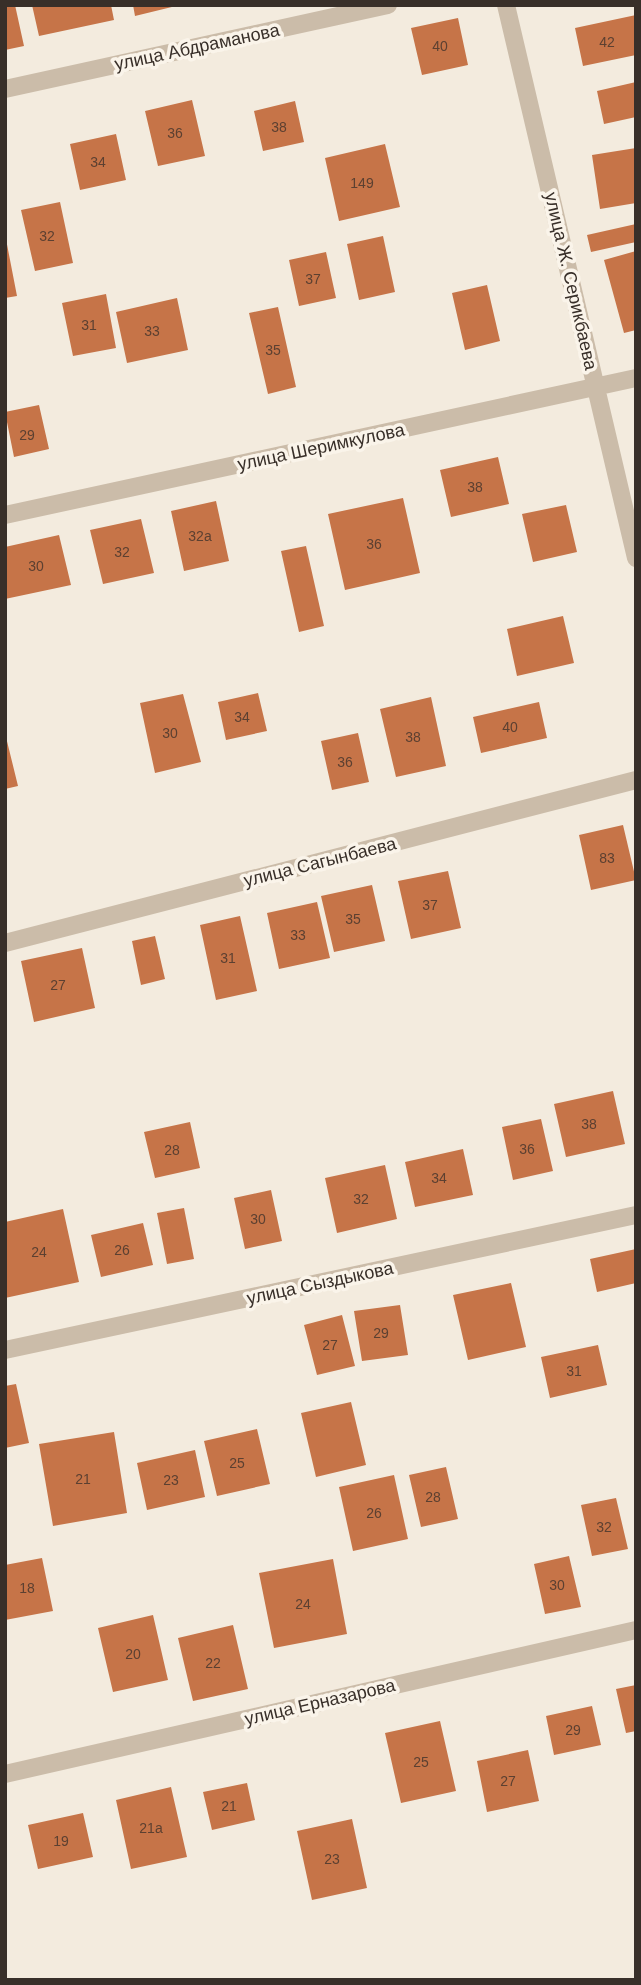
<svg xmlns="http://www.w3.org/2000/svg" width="641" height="1985" font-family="Helvetica,sans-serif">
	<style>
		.building { fill: #c67448 }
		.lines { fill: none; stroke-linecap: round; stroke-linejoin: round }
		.minor { stroke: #cbbca9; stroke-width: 18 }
		.labels { text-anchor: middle; stroke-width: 7; stroke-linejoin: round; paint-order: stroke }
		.number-label { font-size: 14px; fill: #5c4031 }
		.street-label { font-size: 18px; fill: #382f29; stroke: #faf4ea }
	</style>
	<rect width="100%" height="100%" fill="#f3ebde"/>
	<path class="building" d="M5 5H15L24 46 5 50Z
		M32 5H111L114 20 39 36Z
		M133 5H176V6L135 16Z
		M636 15V55L583 66 575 28Z
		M458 18 468 65 422 75 411 28Z
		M636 82V117L604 124 597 91Z
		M192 100 205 156 158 166 145 111Z
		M295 101 304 142 263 151 254 111Z
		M116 134 126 180 80 190 70 144Z
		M385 144 400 207 339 221 325 158Z
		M636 148V203L600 209 592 155Z
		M60 202 73 263 35 271 21 210Z
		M636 224V242L591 252 587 235Z
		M5 234 17 296 5 298Z
		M383 236 395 292 359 300 347 244Z
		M636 251V330L624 333 604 260Z
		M326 252 336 298 299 306 289 260Z
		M487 285 500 341 465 350 452 293Z
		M106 294 116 348 73 356 62 303Z
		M177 298 188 350 127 363 116 312Z
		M278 307 296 387 268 394 249 313Z
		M39 405 49 449 14 457 5 412Z
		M498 457 509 504 451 517 440 470Z
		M403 498 420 573 345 590 328 514Z
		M216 501 229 561 184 571 171 511Z
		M566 505 577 552 533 562 522 514Z
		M141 519 154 573 103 584 90 530Z
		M59 535 71 585 5 599V547Z
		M306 546 324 626 299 632 281 551Z
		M563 616 574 663 517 676 507 629Z
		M258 693 267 731 226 740 218 702Z
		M183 694 201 762 155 773 140 703Z
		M431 697 446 766 396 777 380 709Z
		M539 702 547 738 481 753 473 717Z
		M5 733 18 786 5 789Z
		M358 733 369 782 332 790 321 741Z
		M623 825 636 880 591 890 579 835Z
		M448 871 461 928 411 939 398 881Z
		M372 885 385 941 334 952 321 896Z
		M317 902 330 958 279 969 267 913Z
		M240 916 257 991 216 1000 200 925Z
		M155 936 165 979 141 985 132 941Z
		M82 948 95 1008 34 1022 21 961Z
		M613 1091 625 1144 566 1157 554 1104Z
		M541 1119 553 1171 513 1180 502 1127Z
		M190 1122 200 1168 155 1178 144 1132Z
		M463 1149 473 1195 415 1207 405 1162Z
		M385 1165 397 1219 337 1233 325 1178Z
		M271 1190 282 1241 245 1249 234 1198Z
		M184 1208 194 1259 167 1264 157 1213Z
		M63 1209 79 1282 5 1298V1222Z
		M143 1223 153 1265 101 1277 91 1235Z
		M636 1249V1283L597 1292 590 1259Z
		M511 1283 526 1347 468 1360 453 1295Z
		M400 1305 408 1355 362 1361 354 1311Z
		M342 1315 355 1366 317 1375 304 1325Z
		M598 1345 607 1385 550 1398 541 1357Z
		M16 1384 29 1443 5 1448V1386Z
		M351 1402 366 1465 316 1477 301 1413Z
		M257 1429 270 1484 217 1496 204 1441Z
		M114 1432 127 1513 53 1526 39 1444Z
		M195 1450 205 1497 147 1510 137 1463Z
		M446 1467 458 1519 421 1527 409 1475Z
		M394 1475 408 1539 353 1551 339 1487Z
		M616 1498 628 1549 592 1556 581 1505Z
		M569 1556 581 1607 545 1614 534 1564Z
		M42 1558 53 1611 5 1620V1565Z
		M333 1559 347 1634 274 1648 259 1573Z
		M153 1615 168 1680 113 1692 98 1628Z
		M233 1625 248 1689 193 1701 178 1638Z
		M636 1685V1731L626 1733 616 1689Z
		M592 1706 601 1745 554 1755 546 1716Z
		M440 1721 456 1791 401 1803 385 1733Z
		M528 1750 539 1801 487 1812 477 1761Z
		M247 1783 255 1820 212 1830 203 1792Z
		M171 1787 187 1857 131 1869 116 1800Z
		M83 1813 93 1857 38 1869 28 1825Z
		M352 1819 367 1888 312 1900 297 1831Z"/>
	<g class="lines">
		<path class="minor" d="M506 5 636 558
			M5 89 388 5
			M5 515 636 378
			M5 943 636 780
			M5 1350 636 1215
			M5 1774 636 1630"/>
	</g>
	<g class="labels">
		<g class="number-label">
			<text x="607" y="47">42</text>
			<text x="440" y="51">40</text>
			<text x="279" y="132">38</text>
			<text x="175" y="138">36</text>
			<text x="98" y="167">34</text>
			<text x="362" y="188">149</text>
			<text x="47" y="241">32</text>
			<text x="313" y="284">37</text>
			<text x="89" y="330">31</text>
			<text x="152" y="336">33</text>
			<text x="273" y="355">35</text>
			<text x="27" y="440">29</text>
			<text x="475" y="492">38</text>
			<text x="200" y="541">32а</text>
			<text x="374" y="549">36</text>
			<text x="122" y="557">32</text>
			<text x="36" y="571">30</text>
			<text x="242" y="722">34</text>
			<text x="510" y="732">40</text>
			<text x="170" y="738">30</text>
			<text x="413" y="742">38</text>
			<text x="345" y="767">36</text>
			<text x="607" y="863">83</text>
			<text x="430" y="910">37</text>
			<text x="353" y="924">35</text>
			<text x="298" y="940">33</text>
			<text x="228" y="963">31</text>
			<text x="58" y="990">27</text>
			<text x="589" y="1129">38</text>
			<text x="527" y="1154">36</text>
			<text x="172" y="1155">28</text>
			<text x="439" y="1183">34</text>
			<text x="361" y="1204">32</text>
			<text x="258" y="1224">30</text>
			<text x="122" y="1255">26</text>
			<text x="39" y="1257">24</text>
			<text x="381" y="1338">29</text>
			<text x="330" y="1350">27</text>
			<text x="574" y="1376">31</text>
			<text x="237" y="1468">25</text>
			<text x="83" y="1484">21</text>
			<text x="171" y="1485">23</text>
			<text x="433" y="1502">28</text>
			<text x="374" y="1518">26</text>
			<text x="604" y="1532">32</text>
			<text x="557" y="1590">30</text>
			<text x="27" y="1593">18</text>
			<text x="303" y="1609">24</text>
			<text x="133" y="1659">20</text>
			<text x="213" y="1668">22</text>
			<text x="573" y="1735">29</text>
			<text x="421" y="1767">25</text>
			<text x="508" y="1786">27</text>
			<text x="229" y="1811">21</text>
			<text x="151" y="1833">21а</text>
			<text x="61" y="1846">19</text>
			<text x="332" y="1864">23</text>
		</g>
		<g class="street-label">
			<text transform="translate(197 47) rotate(-12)" y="6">улица Абдраманова</text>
			<text transform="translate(571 281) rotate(77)" y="6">улица Ж. Серикбаева</text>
			<text transform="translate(321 447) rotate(-12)" y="6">улица Шеримкулова</text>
			<text transform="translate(320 862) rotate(-14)" y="6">улица Сагынбаева</text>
			<text transform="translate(320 1283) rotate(-12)" y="6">улица Сыздыкова</text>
			<text transform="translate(320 1702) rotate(-13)" y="6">улица Ерназарова</text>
		</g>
	</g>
	<rect width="641" height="1985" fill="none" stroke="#382f29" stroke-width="14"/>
</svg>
